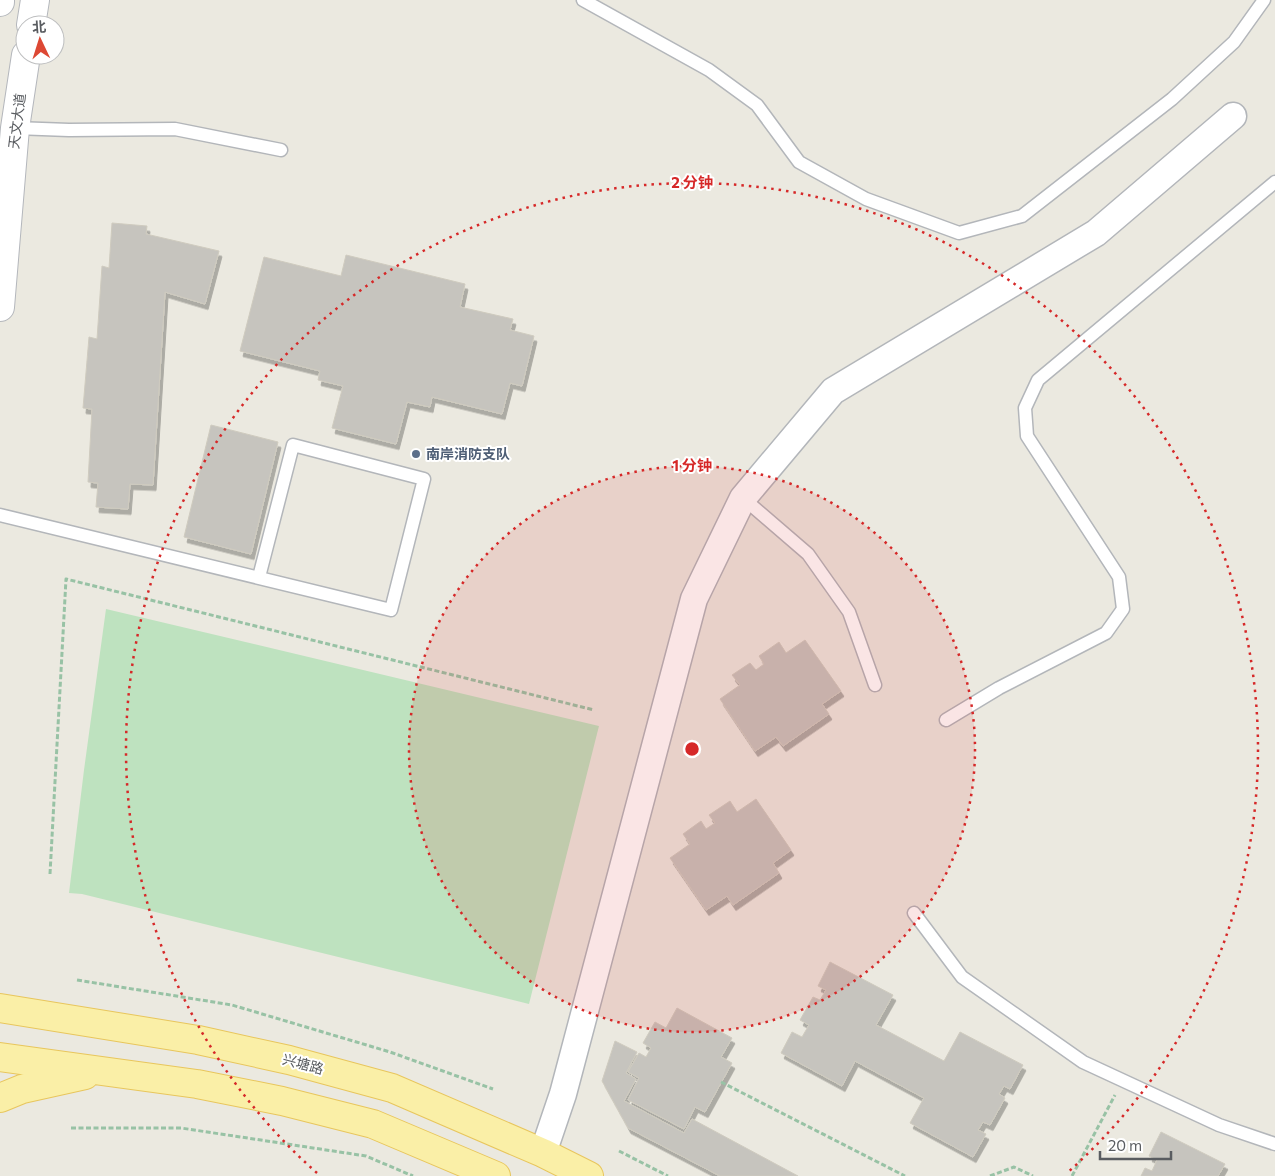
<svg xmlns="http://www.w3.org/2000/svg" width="1275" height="1176" font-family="Commissioner,'Noto Sans SC',sans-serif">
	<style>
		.green { fill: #bee2bf }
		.building { fill: #c6c4be; stroke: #cfcbbf; filter: url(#shadow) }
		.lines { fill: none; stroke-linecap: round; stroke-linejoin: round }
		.service-casing { stroke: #b3b6ba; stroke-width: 15 }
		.minor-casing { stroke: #b3b6ba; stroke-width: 29 }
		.secondary-casing { stroke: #b4b7bc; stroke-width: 30 }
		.primary-casing { stroke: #e8c65d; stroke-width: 30 }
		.path { stroke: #98c2a5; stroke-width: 3; stroke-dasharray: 5 2.5; stroke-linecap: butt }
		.service { stroke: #fff; stroke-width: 12 }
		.minor { stroke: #fff; stroke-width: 26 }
		.secondary { stroke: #fff; stroke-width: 28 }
		.primary { stroke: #faefa7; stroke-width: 28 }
		.ring { fill: none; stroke: #d62828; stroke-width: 2.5; stroke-dasharray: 2.5 5 }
		.service-dot { fill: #5c6f8a; stroke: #fff; stroke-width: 2 }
		.labels { text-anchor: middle; stroke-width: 4; stroke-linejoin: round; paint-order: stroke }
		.street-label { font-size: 14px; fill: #595c60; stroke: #fff }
		.service-label { font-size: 14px; font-weight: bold; fill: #4e5e75; stroke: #fff; text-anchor: start }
		.centre { fill: #d62828; stroke: #fff; stroke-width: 2.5 }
		.ring-label { font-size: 15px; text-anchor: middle; font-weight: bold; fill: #d62828; stroke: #fff; stroke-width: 4; stroke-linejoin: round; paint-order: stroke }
	</style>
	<defs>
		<filter id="shadow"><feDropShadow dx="3" dy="5.5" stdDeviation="0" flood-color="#0004"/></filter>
	</defs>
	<rect width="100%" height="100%" fill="#ebe9e0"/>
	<path class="green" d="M106 609 599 726 529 1004 82 894 69 893 84 770Z"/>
	<path class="building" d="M112 223 147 226 146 234 219 251 205 304 165 292 153 485 130 484 128 509 96 507 98 483 88 482 92 409 83 408 89 337 97 339 102 266 109 268Z
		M346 255 465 284 460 307 513 319 510 330 534 336 522 386 510 383 502 414 432 397 430 407 407 402 396 444 332 428 343 386 318 380 320 371 240 351 264 257 341 276Z
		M211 425 278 442 251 554 184 537Z
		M805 640 841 691 822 704 829 714 783 746 776 737 755 751 720 699 740 685 732 675 750 663 756 670 764 664 759 656 779 642 786 653Z
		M756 799 791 850 773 863 779 873 733 905 727 896 706 910 670 858 690 844 683 834 701 821 706 829 715 823 709 815 730 801 737 812Z
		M830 962 893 995 876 1025 944 1061 960 1032 1023 1065 1010 1089 1004 1086 999 1094 1005 1098 990 1125 983 1122 978 1130 986 1134 973 1157 910 1123 924 1098 855 1061 842 1086 781 1053 792 1032 802 1037 809 1025 800 1020 813 997 820 1000 826 990 818 986Z
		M677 1008 732 1038 721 1057 732 1063 705 1112 695 1107 684 1129 628 1100 639 1078 628 1072 639 1053 646 1057 651 1048 643 1043 655 1022 666 1028Z
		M615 1041 637 1052 626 1073 636 1079 624 1101 684 1133 692 1119 798 1176H720L628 1128 602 1081Z
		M1161 1132 1225 1164 1218 1176H1141L1145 1168 1152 1171 1157 1160 1149 1156Z"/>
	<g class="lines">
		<g class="service-casing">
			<path id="service" d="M583 0 709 70 757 105 799 162 866 199 959 233 1022 216 1172 99 1234 42 1264 0
				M15 128 69 130 175 129 281 150
				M743 498 808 554 849 612 875 685
				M0 515 391 610 424 479 293 445 259 577
				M946 720 999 688 1106 633 1123 609 1119 577 1027 436 1025 408 1038 380 1275 182
				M914 913 962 977 1083 1062 1219 1125 1275 1144"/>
		</g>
		<g class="minor-casing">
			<path id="minor" d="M543 1153 563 1094 694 599 743 498 833 391 1096 233 1233 116"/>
		</g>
		<g class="secondary-casing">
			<path id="secondary" d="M0 2V0
				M31 25 35 0
				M0 307 15 128 26 55"/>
		</g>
		<g class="primary-casing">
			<path id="primary" d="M0 1008 198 1040 289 1060 392 1088 543 1153 589 1176
				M0 1057 197 1084 282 1101 373 1124 496 1176
				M0 1098 22 1089 85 1075"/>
		</g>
		<path class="path" d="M50 874 66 579 594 710
			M77 980 232 1005 390 1052 493 1089
			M721 1082 905 1176
			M71 1128H181L366 1156 413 1176
			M619 1151 668 1176
			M990 1176 1014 1167 1033 1176
			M1072 1176 1115 1095"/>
		<use href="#service" class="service"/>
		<use href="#minor" class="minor"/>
		<use href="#secondary" class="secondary"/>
		<use href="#primary" class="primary"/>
	</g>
	<circle cx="692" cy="749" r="283" fill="#d62828" fill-opacity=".12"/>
	<g class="ring">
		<circle cx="692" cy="749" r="283"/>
		<path d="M317 1173A566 566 0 1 1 1067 1173"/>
	</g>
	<circle class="service-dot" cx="416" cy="454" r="5"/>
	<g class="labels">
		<g class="street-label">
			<text transform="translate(17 121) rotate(-83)" y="5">天文大道</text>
			<text transform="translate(303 1064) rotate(15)" y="5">兴塘路</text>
		</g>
		<g class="service-label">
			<text x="426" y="459">南岸消防支队</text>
		</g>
	</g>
	<circle cx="692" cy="749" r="8" class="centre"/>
	<g class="ring-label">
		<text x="692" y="188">2 分钟</text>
		<text x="692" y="471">1 分钟</text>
	</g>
	<g transform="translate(40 40) rotate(356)"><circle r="24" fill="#ffffff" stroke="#bdbebf"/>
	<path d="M0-4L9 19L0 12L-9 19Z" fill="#dd4834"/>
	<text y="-8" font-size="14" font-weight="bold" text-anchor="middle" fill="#595c60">北</text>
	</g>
	<path d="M1100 1151v8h71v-8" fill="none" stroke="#595c60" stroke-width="2.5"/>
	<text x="1108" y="1151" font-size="15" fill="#595c60" stroke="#ffffff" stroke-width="4" paint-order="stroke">20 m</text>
</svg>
